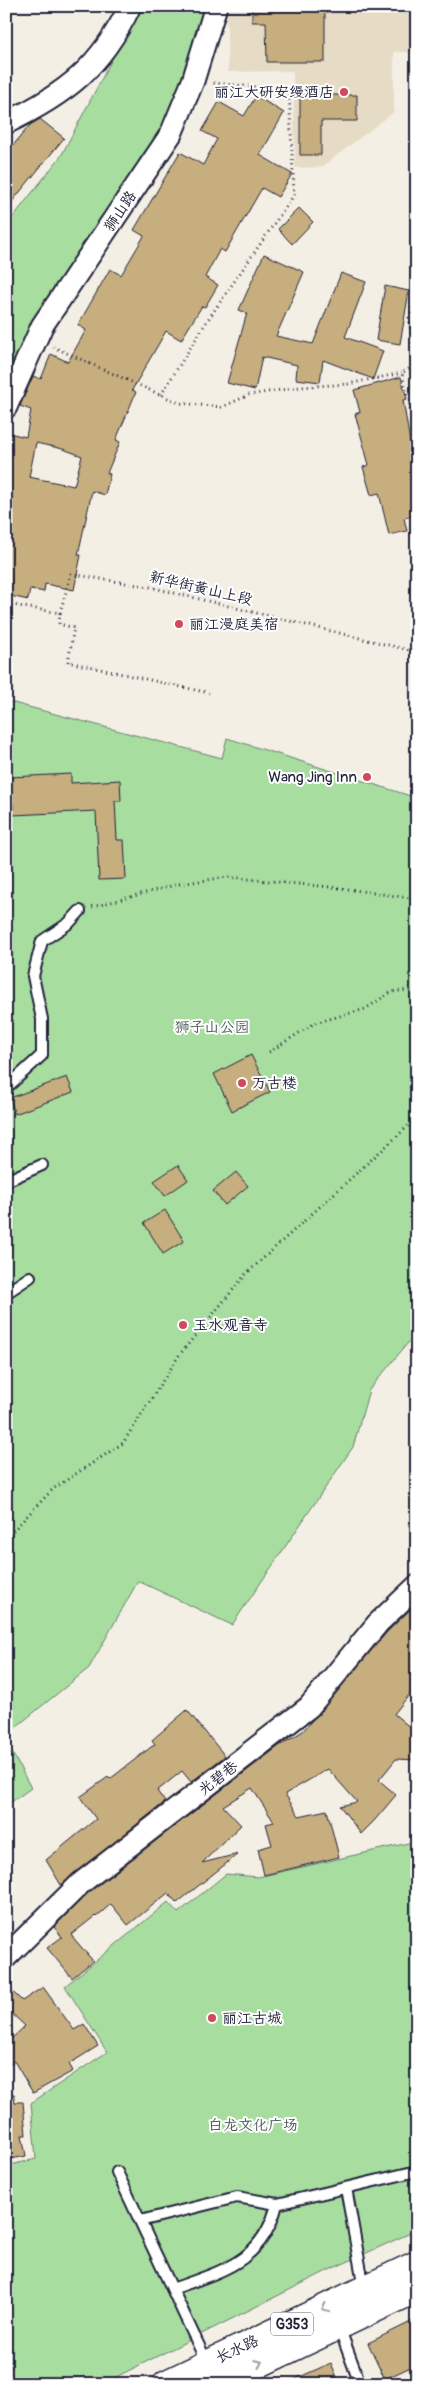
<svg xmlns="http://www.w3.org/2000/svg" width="423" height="2390" font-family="Pangolin,'LXGW WenKai TC',sans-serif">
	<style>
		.built { fill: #e6dcc6 }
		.green { fill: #a8dda0; stroke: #65806e }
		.building { fill: #c6ae7e; stroke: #22223b; fill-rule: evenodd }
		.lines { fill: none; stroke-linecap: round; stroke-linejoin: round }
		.lane-casing { stroke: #22223b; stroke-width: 14 }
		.street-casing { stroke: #22223b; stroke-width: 25 }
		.highway-casing { stroke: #22223b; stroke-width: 31 }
		.path { stroke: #22223b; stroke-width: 3; stroke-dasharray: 1 4; stroke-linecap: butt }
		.lane { stroke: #fff; stroke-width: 10 }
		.street { stroke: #fff; stroke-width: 21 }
		.highway { stroke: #fff; stroke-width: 28 }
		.oneway { stroke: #9c9ca7 }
		.poi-dot { fill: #d1495b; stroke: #fff; stroke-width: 2 }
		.labels { text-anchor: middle; stroke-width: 4; stroke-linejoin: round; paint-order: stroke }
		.shield { fill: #fff; stroke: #646476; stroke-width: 1 }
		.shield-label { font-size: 14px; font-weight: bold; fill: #22223b }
		.poi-label { font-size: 15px; fill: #22223b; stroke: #fff; text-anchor: start }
		.street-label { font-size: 15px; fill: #22223b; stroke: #fff }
		.park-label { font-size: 15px; fill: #4a5a59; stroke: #fff }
	</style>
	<rect width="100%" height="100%" fill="#f4efe5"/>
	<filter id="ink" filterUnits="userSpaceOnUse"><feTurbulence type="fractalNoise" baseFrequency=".02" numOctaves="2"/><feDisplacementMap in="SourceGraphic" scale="10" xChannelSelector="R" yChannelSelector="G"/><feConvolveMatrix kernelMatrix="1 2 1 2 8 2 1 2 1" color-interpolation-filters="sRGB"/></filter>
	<g filter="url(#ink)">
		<path class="built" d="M226 6H417V52H394V112L322 167 295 168 293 71 228 72Z
			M417 312V354L412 319Z
			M417 375V412L409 378Z"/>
		<path class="green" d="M140 6H207L190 63 163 130 6 386V226L61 156Z
			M6 701 222 758 227 738 417 798V1332L369 1390 353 1447 232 1625 138 1581 89 1668 6 1735Z
			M6 1741 31 1788 6 1806Z
			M417 1841V2230L327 2271 102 2384H13L6 2323V2166L36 2159 31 2103 107 2052 65 1986 168 1902 178 1913 226 1874 258 1877Z"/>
		<path class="building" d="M252 6H325V62H267L266 22H252Z
			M300 95H357V121H321V155H300Z
			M256 96 284 113 260 155 292 174 278 197 262 188 225 252 220 249 205 277 218 285 205 307 202 306 181 340 166 331 132 390 136 392 116 440 120 442 107 473 110 474 105 495 92 491 78 555H81L74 590 45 584 44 592 30 589 28 600 6 595V446L9 433 26 437 31 410 20 406 33 376 41 379 51 354 68 362 86 330 78 325 110 269 121 275 134 253 144 236 134 230 180 152 203 165 217 139 202 131 219 102 244 116ZM36 443 63 449 82 456 74 486 29 477Z
			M40 119 64 138 6 209V154L30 125Z
			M299 208 313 222 292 244 278 229Z
			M264 254 304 272 276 336 313 344 341 273 366 282 345 337 383 351 373 379 323 360 320 382 296 379 297 365 262 357 255 390 227 383 247 313 239 310Z
			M385 286 409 291 400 344 376 340Z
			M401 377 407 399 403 400 417 484V515L404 518 407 531 389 535 379 493 371 495 363 467 369 465 355 414 360 412 354 390Z
			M71 774V783L120 780 121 801H115L117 840H124L126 879 99 880 96 811 13 815V804H6V783H10V777Z
			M251 1055 270 1092 232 1111 214 1074Z
			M67 1077 73 1092 15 1114 10 1098Z
			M178 1165 188 1180 165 1196 154 1181Z
			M236 1172 248 1186 225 1205 213 1191Z
			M165 1210 184 1241 163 1254 144 1223Z
			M417 1603V1685L394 1714 417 1733V1760L396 1759 379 1780 396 1795 374 1821 361 1834 340 1806 357 1802 328 1769 285 1794 299 1816 327 1810 339 1857 264 1875 258 1849 272 1845 266 1824 274 1822 252 1788 223 1806 241 1825 202 1863 238 1854 177 1903 168 1893 128 1925 111 1904 96 1917 95 1916 71 1935 93 1961 72 1978 47 1948 62 1937 54 1927 89 1892 279 1746 303 1731 387 1632Z
			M187 1710 225 1756 191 1782 182 1771 157 1791 165 1802 61 1885 46 1860 96 1819 80 1797 108 1777 110 1779 155 1744 152 1740Z
			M6 1985 22 2001 43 1987 74 2030 84 2024 98 2046 69 2064 73 2071 33 2093 14 2061 6 2068V2044L25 2026 6 2008Z
			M6 2094H14L15 2102H23L26 2135H22L26 2156 6 2160Z
			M417 2319V2364L385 2379 368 2343Z
			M331 2363 340 2384H284Z"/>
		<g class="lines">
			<g class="lane-casing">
				<path id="lane" d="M6 1088 42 1055V1019L33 976 42 941 69 923 80 911
					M6 1181 42 1165
					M6 1293 30 1277
					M117 2172 207 2363
					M346 2188 364 2288
					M140 2221 237 2197 277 2204 417 2171
					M172 2289C222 2271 263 2262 277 2204
					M339 2327 360 2384"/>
			</g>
			<g class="street-casing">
				<path id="street" d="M6 123C66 94 101 67 130 6
					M6 407 42 326 171 134 193 81 216 6
					M6 1957 81 1883 309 1707 378 1623 417 1586"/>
			</g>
			<g class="highway-casing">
				<path id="highway" d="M167 2384 417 2265
					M215 2384 417 2288"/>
			</g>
			<path class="path" d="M417 299 409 318 415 365 402 373 417 437
				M53 347 179 403 222 407 249 395 300 387 348 384 402 373
				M161 395 207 321 294 195 289 90 213 83
				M6 604 60 613 71 574 150 587 417 652
				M60 613 59 624 74 628 68 662 209 693
				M92 907 179 884 227 877 340 888 417 899
				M269 1052 315 1023 365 1009 391 992 417 989
				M6 1538 53 1489 123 1443 180 1354 246 1274 417 1118"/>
			<use href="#lane" class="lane"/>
			<use href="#street" class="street"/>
			<use href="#highway" class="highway"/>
		</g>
		<defs><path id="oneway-chevron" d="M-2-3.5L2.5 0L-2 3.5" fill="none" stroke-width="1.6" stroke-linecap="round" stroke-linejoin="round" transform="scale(1.25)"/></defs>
		<g class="oneway">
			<use href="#oneway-chevron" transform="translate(325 2308) rotate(155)"/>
			<use href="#oneway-chevron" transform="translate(259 2363) rotate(-25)"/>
		</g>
	</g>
	<g class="poi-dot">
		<circle cx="344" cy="92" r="5"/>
		<circle cx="179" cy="624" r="5"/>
		<circle cx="367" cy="777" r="5"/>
		<circle cx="242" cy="1083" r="5"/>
		<circle cx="183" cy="1325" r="5"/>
		<circle cx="212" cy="2018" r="5"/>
	</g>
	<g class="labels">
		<rect class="shield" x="271" y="2312.5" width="42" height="23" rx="4"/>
		<g class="shield-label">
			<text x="292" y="2329">G353</text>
		</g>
		<g class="poi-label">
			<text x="334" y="97" text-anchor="end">丽江大研安缦酒店</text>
			<text x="189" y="629">丽江漫庭美宿</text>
			<text x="357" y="782" text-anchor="end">Wang Jing Inn</text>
			<text x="252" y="1088">万古楼</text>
			<text x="193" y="1330">玉水观音寺</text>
			<text x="222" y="2023">丽江古城</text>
		</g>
		<g class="street-label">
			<text transform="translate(120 211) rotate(-56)" y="5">狮山路</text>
			<text transform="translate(201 588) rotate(13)" y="5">新华街黄山上段</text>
			<text transform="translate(218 1778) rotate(-38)" y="5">光碧巷</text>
			<text transform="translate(237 2349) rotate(-25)" y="5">长水路</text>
		</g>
		<g class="park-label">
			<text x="212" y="1032">狮子山公园</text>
			<text x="253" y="2130">白龙文化广场</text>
		</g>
	</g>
	<rect width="423" height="2390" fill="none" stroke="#fff" stroke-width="25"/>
	<rect x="12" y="12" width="398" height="2365" fill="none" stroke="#22223b" stroke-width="2" filter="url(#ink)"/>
</svg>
